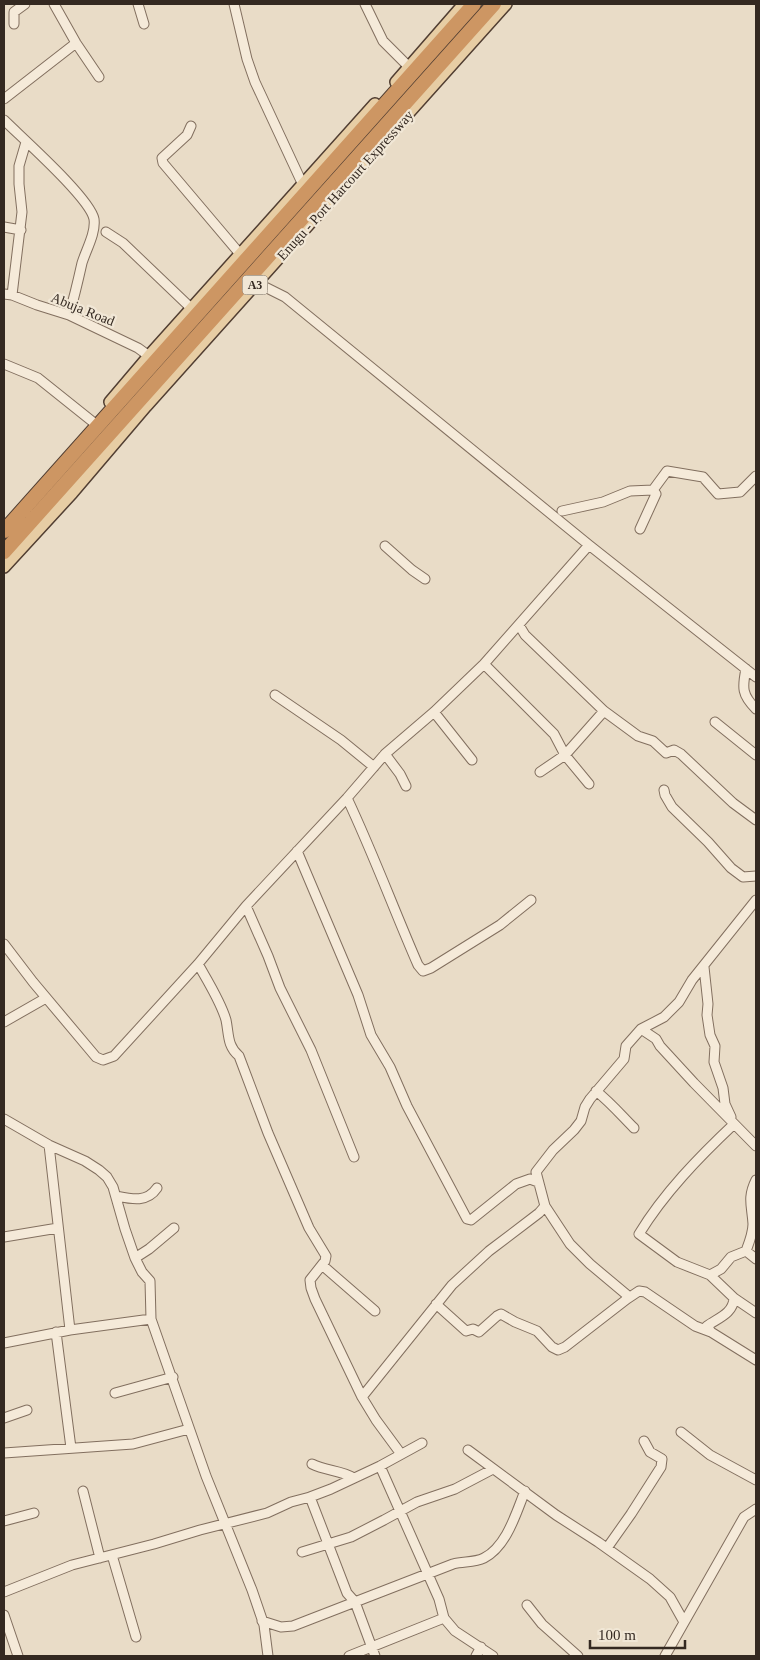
<svg xmlns="http://www.w3.org/2000/svg" width="760" height="1660" font-family="'Times New Roman',serif">
	<style>
		.lines { fill: none; stroke-linecap: round; stroke-linejoin: round }
		.minor-casing { stroke: #826f5f; stroke-width: 11 }
		.major-casing { stroke: #513e32; stroke-width: 14 }
		.highway-casing { stroke: #513e32; stroke-width: 16 }
		.minor { stroke: #f5ead9; stroke-width: 9 }
		.major { stroke: #e7cda4; stroke-width: 11 }
		.highway { stroke: #cd9663; stroke-width: 14 }
		.labels { text-anchor: middle; stroke-width: 4.5; stroke-linejoin: round; paint-order: stroke }
		.shield { fill: #f1e7d6; stroke: #6d6257; stroke-width: 1 }
		.shield-label { font-size: 12px; font-weight: bold; fill: #342921 }
		.street-label { font-size: 14px; fill: #342921; stroke: #f1e7d6 }
	</style>
	<rect width="100%" height="100%" fill="#e9dcc7"/>
	<g class="lines">
		<g class="minor-casing">
			<path id="minor" d="M54 4 76 43 99 77
				M138 4 144 24
				M234 4 247 59 255 82 303 185
				M365 4 383 41 409 67
				M14 24V12L25 4
				M4 99 76 43
				M4 120C22 138 90 198 94 219 96 233 86 250 82 263 78 281 74 298 69 315
				M191 126 187 135 162 158 163 163 240 254
				M4 227 21 230
				M106 232 123 243 192 309
				M257 283 285 297 589 545 756 677
				M4 294 12 295 37 305 69 315 138 348 149 356
				M12 295 22 212 19 184V166L26 142
				M4 364 38 378 93 422
				M562 511 603 502 630 491 653 490 667 471 703 477 718 494 740 492 756 476
				M640 529 656 494 653 490
				M385 546 412 570 425 579
				M519 625 525 635 604 711 638 736 653 741 666 753 674 750 681 754 733 803 756 820
				M484 664 554 734 565 755 589 784
				M746 669C742 688 742 695 756 709
				M275 695 341 740 374 767
				M434 712 472 760
				M715 722 756 755
				M385 754 400 774 406 786
				M540 772 565 755 604 711
				M664 790 665 795 672 807 708 842 731 868 743 877 756 876
				M347 798C373 853 394 910 418 965L423 971 431 968 500 925 531 900
				M297 851 358 995 371 1035 390 1067 407 1106 467 1219 471 1220 516 1184 530 1179 538 1182
				M246 906 268 956 280 988 311 1050 354 1157
				M4 944 33 982 96 1057 103 1060 114 1056 198 964 246 906 347 798 385 754 434 712 484 664 589 545
				M198 964C207 980 221 1002 226 1020 229 1034 227 1046 239 1056L268 1133 309 1228 326 1256 325 1261 310 1280 311 1288 315 1299 362 1397 376 1420 401 1454
				M704 967 708 1004 707 1015 710 1035 715 1046 714 1062 723 1088 725 1104 731 1117
				M4 1022 46 998
				M641 1029 656 1039 660 1046 694 1083 756 1146
				M596 1091C610 1102 622 1116 634 1128
				M4 1119 49 1145 85 1161 99 1170 107 1177 113 1187 125 1229 135 1258 142 1272 150 1281 151 1319 206 1476 252 1590 264 1625 268 1656
				M49 1145 70 1330
				M756 1180C747 1198 752 1206 753 1224 753 1233 749 1243 746 1251L731 1257 721 1269 710 1275 734 1298C733 1314 718 1318 707 1326L711 1332 756 1360
				M116 1196C131 1199 147 1203 157 1188
				M4 1237 58 1228
				M746 1251 756 1259
				M135 1258 149 1249 174 1228
				M322 1265 375 1311
				M710 1275 677 1262 639 1234C664 1193 699 1157 734 1124
				M734 1298 756 1313
				M627 1299 639 1291 645 1292 695 1326 711 1332
				M436 1304 466 1331 473 1329 479 1332 497 1316 501 1314 515 1322 537 1331 552 1347 558 1350 565 1347 627 1299V1295L590 1264 570 1244 545 1206 536 1172 553 1150 574 1130 581 1121 585 1107 590 1099 624 1059 626 1046 641 1029 664 1017 679 1002 692 980 756 900
				M56 1332 71 1448
				M4 1343 70 1330 151 1319
				M115 1393 173 1377
				M362 1397 452 1285 489 1251 539 1213 545 1206
				M4 1418 27 1410
				M681 1432 710 1455 756 1480
				M468 1450 556 1515 598 1542 650 1579 670 1597 684 1622
				M4 1453 133 1444 189 1429
				M312 1464C326 1471 341 1470 354 1478
				M380 1466 439 1599 444 1618 455 1631 493 1656
				M83 1491 100 1558
				M310 1497 347 1593 355 1602 375 1656
				M4 1521 34 1513
				M607 1548 631 1514 661 1467 662 1459 650 1452 644 1441
				M302 1552 351 1537 384 1520 417 1502 455 1489 493 1469
				M112 1555 136 1637
				M4 1592 72 1565 154 1544 200 1530 267 1513 291 1502 310 1497 331 1489 380 1466 422 1443
				M527 1605 542 1624 578 1656
				M4 1615 18 1656
				M262 1621 281 1627 293 1626 453 1564C463 1561 474 1563 484 1558 507 1546 516 1513 525 1491
				M349 1656 444 1618
				M476 1656 481 1647
				M665 1656 744 1517 756 1509"/>
		</g>
		<g class="major-casing">
			<path id="major" d="M396 82 464 4
				M110 402 149 356 375 104
				M4 567 72 493 146 406 506 4"/>
		</g>
		<g class="highway-casing">
			<path id="highway" d="M4 531 474 4
				M4 552 494 4"/>
		</g>
		<use href="#minor" class="minor"/>
		<use href="#major" class="major"/>
		<use href="#highway" class="highway"/>
	</g>
	<g class="labels">
		<rect class="shield" x="242.5" y="275.5" width="25" height="19" rx="4"/>
		<g class="shield-label">
			<text x="255" y="289">A3</text>
		</g>
		<g class="street-label">
			<text transform="translate(345 185) rotate(-48)" y="5">Enugu - Port Harcourt Expressway</text>
			<text transform="translate(83 309) rotate(22)" y="5">Abuja Road</text>
		</g>
	</g>
	<rect width="760" height="1660" fill="none" stroke="#342921" stroke-width="10"/>
	<path d="M590 1640v8h95v-8" fill="none" stroke="#342921" stroke-width="2.5"/>
	<text x="598" y="1640" font-size="15" fill="#342921" stroke="#f1e7d6" stroke-width="4" paint-order="stroke">100 m</text>
</svg>
